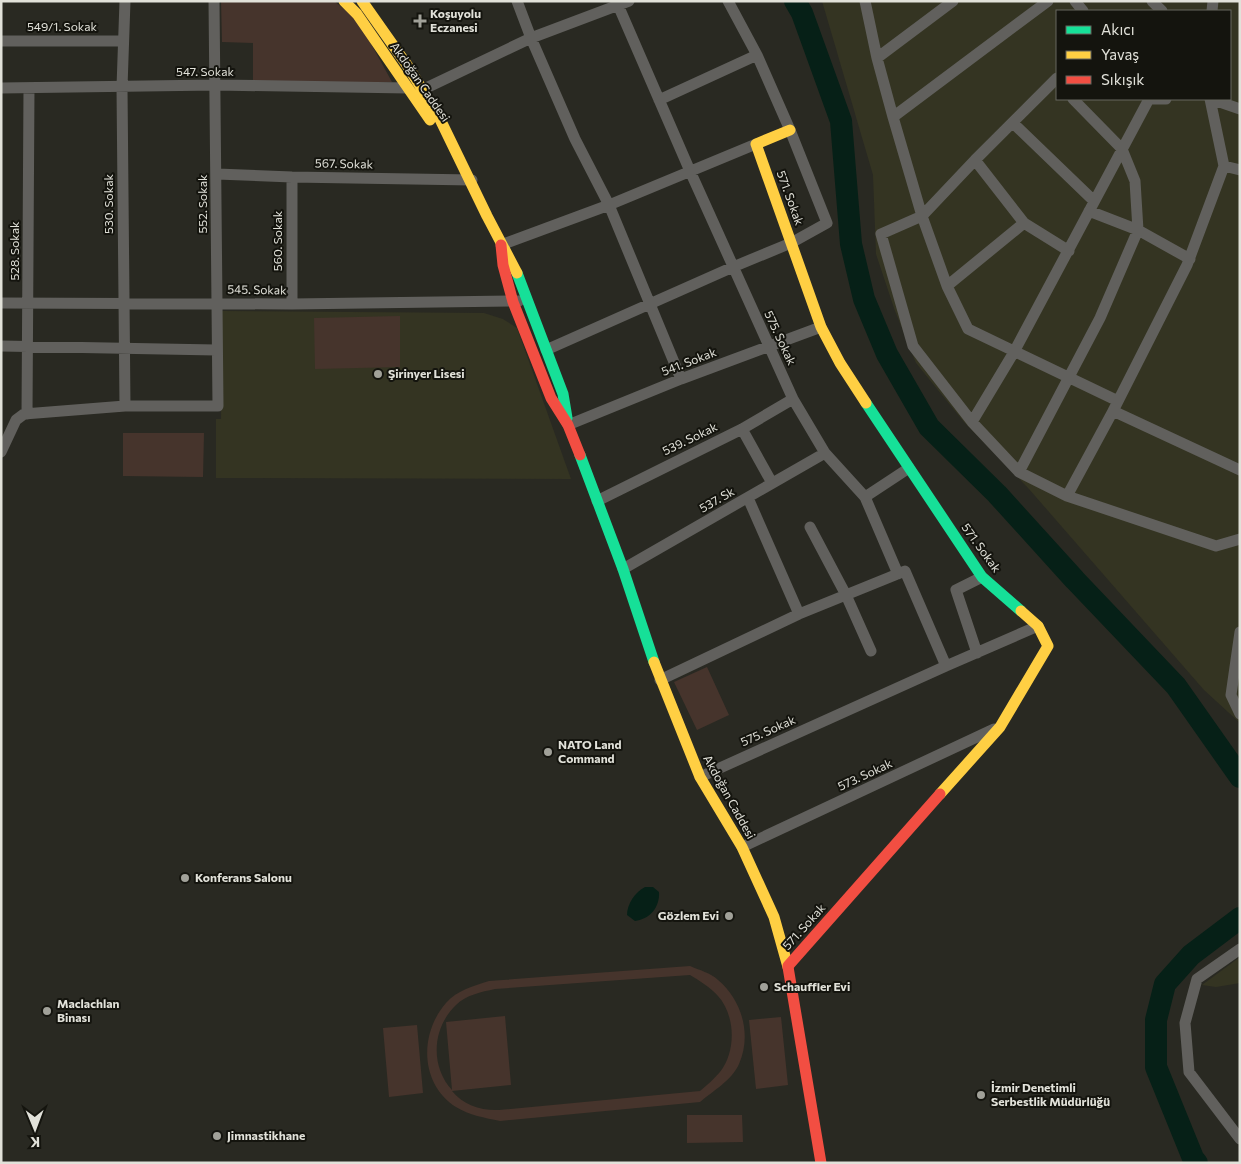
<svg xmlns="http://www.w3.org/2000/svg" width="1241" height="1164" font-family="Commissioner,sans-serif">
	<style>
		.built { fill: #343422; fill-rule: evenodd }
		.green { fill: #46342c; fill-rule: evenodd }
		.water { fill: #062017 }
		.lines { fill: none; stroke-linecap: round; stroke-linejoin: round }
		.river { stroke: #062017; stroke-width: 22 }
		.street { stroke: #61605d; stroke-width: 11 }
		.fast { stroke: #16e098; stroke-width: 11 }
		.slow { stroke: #ffcf43; stroke-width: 11 }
		.jam { stroke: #f24e42; stroke-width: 11 }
		.poi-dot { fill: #a1a199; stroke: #14140e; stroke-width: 2 }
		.labels { text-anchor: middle; stroke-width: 4; stroke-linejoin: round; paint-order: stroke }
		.poi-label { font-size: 12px; font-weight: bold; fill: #e1e1d9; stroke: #14140e; text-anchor: start }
		.street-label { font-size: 12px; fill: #e1e1d9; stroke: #14140e }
	</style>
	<rect width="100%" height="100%" fill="#292922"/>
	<path class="built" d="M822 1H1240V723L1204 690 1029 489 964 422 916 363 895 311 876 254 873 175ZM1057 11H1230V99H1057Z
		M222 311 484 313 503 319 517 328 571 479 216 478V419H221Z
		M1240 957V983L1216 987 1202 985Z"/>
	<path class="green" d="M221 1H334L358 20 392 82H253V43L222 42Z
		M400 316V367L315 369 314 318Z
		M123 433H204L203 477 123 476Z
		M707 667 729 715 697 730 674 682Z
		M690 966C699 970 711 973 718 980 742 1000 752 1035 739 1064 732 1080 713 1091 700 1102L500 1121C485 1118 469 1115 456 1107 420 1084 419 1034 446 1003 457 990 474 986 489 981ZM690 975C700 981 710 987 718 996 736 1016 736 1052 720 1072 714 1079 707 1085 700 1091L499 1110C482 1111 463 1105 452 1091L511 1085 505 1016 446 1022 452 1090C430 1066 432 1028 456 1005 466 995 481 992 495 989Z
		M781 1017 788 1085 756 1089 749 1020Z
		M417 1025 423 1093 389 1097 383 1028Z
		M687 1115H742L743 1142 687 1143Z"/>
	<path class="water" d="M645 887H653L659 892C660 907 650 919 635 921L627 915C627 904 635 892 645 887Z"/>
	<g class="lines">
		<path class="river" d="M795 1 802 13 841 121 851 244 864 299 887 354 929 427 997 494 1075 580 1176 686 1240 777
			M1197 1163 1193 1158 1156 1067V1020L1165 984 1191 955 1240 918"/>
		<path class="street" d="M125 1 122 87 125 406
			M517 1 531 38 575 139 609 205 681 379
			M865 1 877 58 893 117
			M1048 1 893 117 922 216 947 286 968 329 1118 401
			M1075 1 1083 11
			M1152 1 1162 11
			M618 5 690 171 793 399 825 453 865 497 898 574
			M1212 11 1213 1
			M1 41H122
			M877 58 953 1
			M1057 78 975 160 922 216 881 234 913 346 972 422 1019 472 1067 496 1216 546 1240 539
			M1 88 216 85 408 88
			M424 89 531 38 629 1
			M1149 99H1166
			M1210 99 1224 166
			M1211 99 1240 109
			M659 100 757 55
			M1013 123 1094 201
			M975 160 1024 223
			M1240 170 1224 166 1187 265 1113 411 1240 470
			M217 174 292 177 472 180
			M1089 211 1138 230 1190 259
			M501 245 609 205 756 144
			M947 286 1024 223 1069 251
			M1 303 292 304 519 301
			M292 304V177
			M1 346 216 350
			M546 350 733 267 791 243 827 223 790 130 757 55 728 1
			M27 414 29 88
			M972 422 1014 352 1149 99
			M568 425 681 379 821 327
			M742 429 772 483
			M1 452 16 420 24 414 125 406H218L214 1
			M1019 472 1100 318 1138 230 1135 181 1122 149 1073 99
			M1067 496 1113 411
			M865 497 909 468
			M748 498 799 614
			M597 501 742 429 793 399
			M810 527 846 595 871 651
			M623 569 825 453
			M1240 632 1231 695 1240 714
			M977 653 956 590 982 577
			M946 666 1038 626
			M660 680 799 614 905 571 946 666 700 777
			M742 847 994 729
			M1240 949 1197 979 1185 1023 1189 1072 1240 1139"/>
		<path class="fast" d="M517 273 563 394 567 418
			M866 403 982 577 1021 611
			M580 455 623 569 654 662"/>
		<path class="slow" d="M344 1 357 14 430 120
			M362 1 407 65 438 115 487 216 517 273
			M790 130 756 144 821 327 840 363 866 403
			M654 662 700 777 742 847 774 917 788 967
			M940 794 1000 727 1048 646 1038 626 1021 611"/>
		<path class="jam" d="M501 245 503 265 513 302 551 398 568 425 580 455
			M788 966 940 794
			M788 967 821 1163"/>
	</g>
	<g class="poi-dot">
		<path d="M417.5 13.5h5v5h5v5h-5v5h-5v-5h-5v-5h5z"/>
		<circle cx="378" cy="374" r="5"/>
		<circle cx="548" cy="752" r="5"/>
		<circle cx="185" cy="878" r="5"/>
		<circle cx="729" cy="916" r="5"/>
		<circle cx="764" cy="987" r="5"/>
		<circle cx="47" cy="1011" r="5"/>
		<circle cx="981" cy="1095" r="5"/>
		<circle cx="217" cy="1136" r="5"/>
	</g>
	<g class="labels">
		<g class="poi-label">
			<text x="430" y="18">Koşuyolu<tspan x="430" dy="14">Eczanesi</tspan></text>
			<text x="388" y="378">Şirinyer Lisesi</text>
			<text x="558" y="749">NATO Land<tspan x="558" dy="14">Command</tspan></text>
			<text x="195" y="882">Konferans Salonu</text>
			<text x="719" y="920" text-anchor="end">Gözlem Evi</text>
			<text x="774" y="991">Schauffler Evi</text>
			<text x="57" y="1008">Maclachlan<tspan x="57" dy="14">Binası</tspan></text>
			<text x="991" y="1092">İzmir Denetimli<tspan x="991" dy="14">Serbestlik Müdürlüğü</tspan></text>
			<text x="227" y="1140">Jimnastikhane</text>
		</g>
		<g class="street-label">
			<text x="62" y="31">549/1. Sokak</text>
			<text x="205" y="76">547. Sokak</text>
			<text transform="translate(420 82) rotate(55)" y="4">Akdoğan Caddesi</text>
			<text transform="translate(344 164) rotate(1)" y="4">567. Sokak</text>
			<text transform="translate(790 198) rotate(70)" y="4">571. Sokak</text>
			<text transform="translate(109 204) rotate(-90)" y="4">530. Sokak</text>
			<text transform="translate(203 204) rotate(-90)" y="4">552. Sokak</text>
			<text transform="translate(278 241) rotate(-90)" y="4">560. Sokak</text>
			<text transform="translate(15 251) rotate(-90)" y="4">528. Sokak</text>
			<text transform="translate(257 290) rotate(1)" y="4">545. Sokak</text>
			<text transform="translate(780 338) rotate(65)" y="4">575. Sokak</text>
			<text transform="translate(689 362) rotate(-21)" y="4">541. Sokak</text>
			<text transform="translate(690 439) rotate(-26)" y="4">539. Sokak</text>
			<text transform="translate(717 500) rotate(-30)" y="4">537. Sk</text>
			<text transform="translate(981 548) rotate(54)" y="4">571. Sokak</text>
			<text transform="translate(768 731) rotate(-24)" y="4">575. Sokak</text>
			<text transform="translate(865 775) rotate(-25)" y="4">573. Sokak</text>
			<text transform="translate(729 797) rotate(61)" y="4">Akdoğan Caddesi</text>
			<text transform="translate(804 927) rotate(-48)" y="4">571. Sokak</text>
		</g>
	</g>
	<rect width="1241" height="1164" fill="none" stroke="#e1e1d9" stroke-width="5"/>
	<rect x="1056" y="10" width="175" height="90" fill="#14140e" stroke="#66665f"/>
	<rect x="1066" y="26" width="25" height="8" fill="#16e098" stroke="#66665f"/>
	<text x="1101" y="35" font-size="15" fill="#e1e1d9">Akıcı</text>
	<rect x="1066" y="51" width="25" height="8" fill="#ffcf43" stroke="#66665f"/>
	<text x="1101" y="60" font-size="15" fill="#e1e1d9">Yavaş</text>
	<rect x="1066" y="76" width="25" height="8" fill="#f24e42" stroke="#66665f"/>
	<text x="1101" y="85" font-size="15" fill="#e1e1d9">Sıkışık</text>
	<g transform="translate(35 1129) rotate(179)" stroke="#14140e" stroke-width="4" paint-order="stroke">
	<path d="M0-4L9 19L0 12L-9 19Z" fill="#e1e1d9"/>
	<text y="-8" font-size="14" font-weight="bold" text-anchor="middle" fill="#e1e1d9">K</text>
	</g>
</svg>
